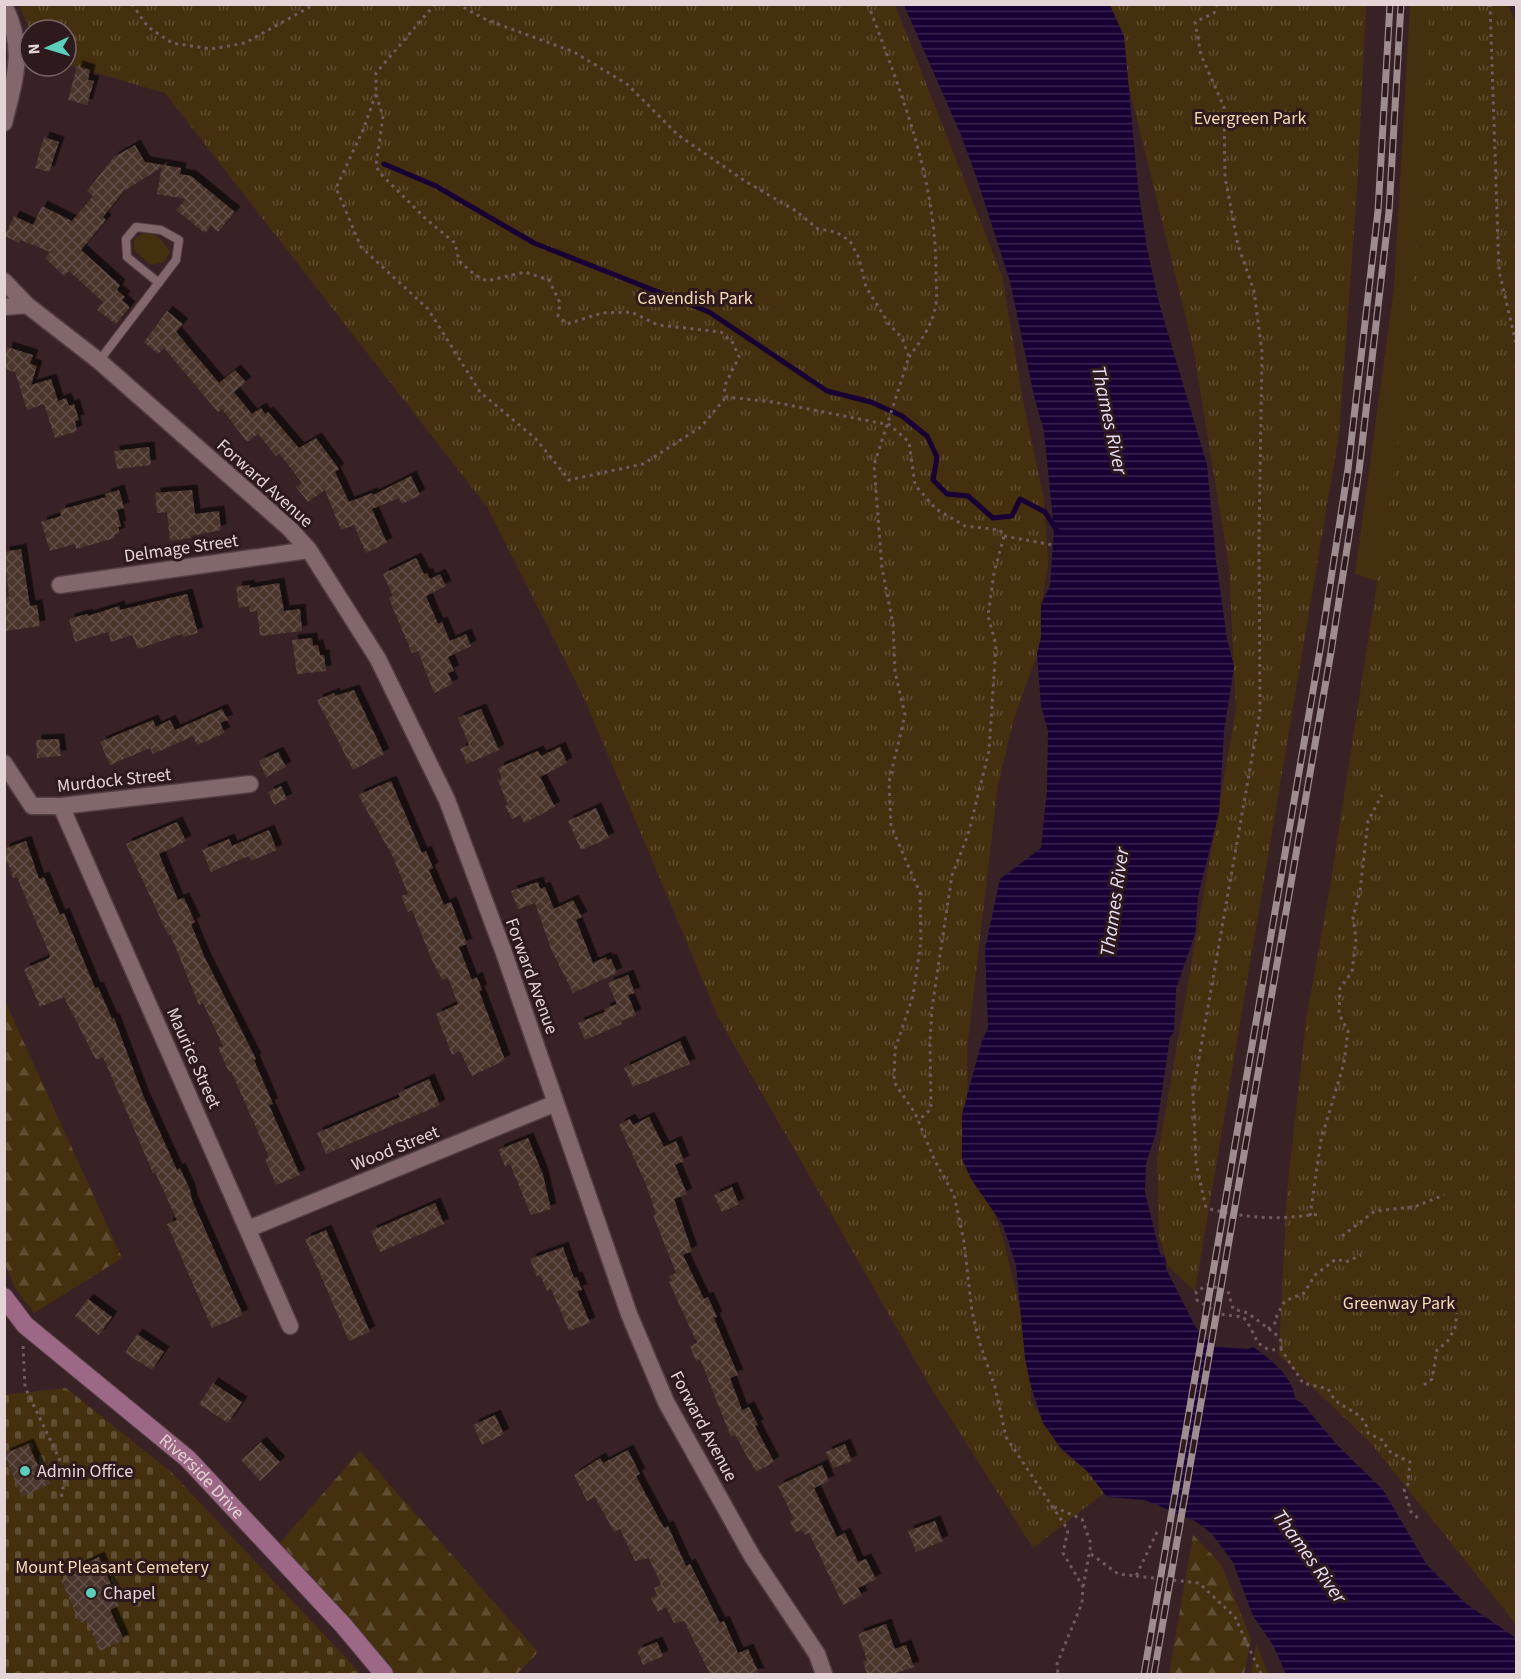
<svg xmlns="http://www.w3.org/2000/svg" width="1521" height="1679" font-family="'Source Sans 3',sans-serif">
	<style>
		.green { fill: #44300f }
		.forest { fill: url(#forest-firs) }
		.cemetery { fill: url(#cemetery-stones) }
		.park { fill: url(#park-tufts) }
		.water { fill: url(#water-rules) }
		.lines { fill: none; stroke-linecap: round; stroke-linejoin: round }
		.stream { stroke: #180034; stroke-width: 5 }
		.building { fill: url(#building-cross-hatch); filter: url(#shadow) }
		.lane-casing { stroke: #523f43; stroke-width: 10 }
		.street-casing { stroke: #523f43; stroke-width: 19 }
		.secondary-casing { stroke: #523f43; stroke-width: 20 }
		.path { stroke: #6f5a5d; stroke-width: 3; stroke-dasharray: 3 4.5; stroke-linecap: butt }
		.lane { stroke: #82676b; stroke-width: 8 }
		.street { stroke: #82676b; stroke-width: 16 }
		.secondary { stroke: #9c6886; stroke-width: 18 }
		.rail-casing { stroke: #9f8c8f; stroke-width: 7 }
		.rail { stroke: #2e191d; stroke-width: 4.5; stroke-dasharray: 14; stroke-linecap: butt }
		.poi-dot { fill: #5bcebc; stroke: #2e191d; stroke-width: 2 }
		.labels { text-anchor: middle; stroke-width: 6; stroke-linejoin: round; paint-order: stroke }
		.park-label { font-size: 18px; fill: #f7dbb2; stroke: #2e191d }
		.street-label { font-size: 18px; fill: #e4d4d6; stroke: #2e191d }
		.poi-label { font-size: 18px; fill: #e4d4d6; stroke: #2e191d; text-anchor: start }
		.water-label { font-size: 20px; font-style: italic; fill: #e7e0f7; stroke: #2e191d }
	</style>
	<defs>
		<pattern id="forest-firs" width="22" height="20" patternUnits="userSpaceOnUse" patternTransform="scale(1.5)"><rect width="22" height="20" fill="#44300f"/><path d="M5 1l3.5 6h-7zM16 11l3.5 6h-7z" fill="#5f4d31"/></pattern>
		<pattern id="cemetery-stones" width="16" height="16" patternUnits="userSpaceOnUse" patternTransform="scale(1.5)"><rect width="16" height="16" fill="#44300f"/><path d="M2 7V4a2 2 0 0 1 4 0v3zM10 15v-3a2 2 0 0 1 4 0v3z" fill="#5f4d31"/></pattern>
		<pattern id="park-tufts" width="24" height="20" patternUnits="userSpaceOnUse" patternTransform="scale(1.5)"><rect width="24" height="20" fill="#44300f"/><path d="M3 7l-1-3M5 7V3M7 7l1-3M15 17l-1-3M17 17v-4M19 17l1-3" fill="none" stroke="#5f4d31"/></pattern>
		<pattern id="water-rules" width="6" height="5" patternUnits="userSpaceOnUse" patternTransform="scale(1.5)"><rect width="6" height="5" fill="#180034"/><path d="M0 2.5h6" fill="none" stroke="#392451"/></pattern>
		<pattern id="building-cross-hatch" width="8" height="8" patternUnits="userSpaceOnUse" patternTransform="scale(1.5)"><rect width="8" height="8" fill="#49342b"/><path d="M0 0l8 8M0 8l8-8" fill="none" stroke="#635049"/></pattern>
		<filter id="shadow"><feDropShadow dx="5.5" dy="-5.5" stdDeviation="0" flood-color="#0009"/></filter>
	</defs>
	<rect width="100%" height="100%" fill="#392226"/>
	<path class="green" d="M1410 5H1464L1395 587 1355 574 1394 288Z
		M143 233C157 233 163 240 170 252L164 262 151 265 134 250V240Z
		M1256 1643 1268 1674H1251Z"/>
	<path class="forest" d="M5 1001 122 1258 34 1313 15 1288 5 1264Z
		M360 1451 538 1652 517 1674H396L280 1543Z
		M1193 1535 1221 1564 1251 1639 1244 1674H1169Z"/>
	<path class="cemetery" d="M66 1388 171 1472 361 1674H5L4 1395Z"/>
	<path class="park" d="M19 5H895L1002 276 1023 401 1044 499 1048 565 1043 594 1044 636 1015 715 998 784 967 1049 968 1134 1003 1239 1031 1354V1401L1061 1450 1109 1489 1033 1548 930 1386 718 1017 585 700 487 507 165 93 66 64V30H30Z
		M1109 5H1366L1357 190 1339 434 1195 1291 1168 1266 1159 1235 1157 1160 1236 710 1229 566 1193 347Z
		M1429 5H1508L1516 26V1624L1369 1441 1279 1355 1287 1192 1306 1020 1330 887 1396 460 1421 197Z"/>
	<path class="water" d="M904 5H1110L1124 36 1138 188 1147 248 1159 303 1207 465 1216 561 1227 639 1234 667 1224 731 1219 813 1198 896 1195 934 1176 989 1174 1032 1170 1037 1156 1132 1146 1164 1145 1192 1160 1254 1165 1256 1166 1269 1196 1328 1218 1347 1248 1349 1253 1347C1270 1359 1294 1377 1295 1399L1303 1404 1337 1445 1383 1490 1427 1565 1465 1603 1516 1638V1674H1286L1273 1645 1253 1616 1233 1562 1211 1533 1195 1521 1145 1500 1107 1497 1087 1471 1060 1447 1043 1423 1030 1383 1025 1358 1016 1265 1003 1225 971 1179 962 1159V1114L982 1041 988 1028 985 949 1000 879 1041 848 1047 790 1048 731 1041 706 1037 653 1041 637V604L1050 586 1054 530 1044 431 1034 396 1010 281 977 179 961 135Z"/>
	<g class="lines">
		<path class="stream" d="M384 164 436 186 534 243 709 312 827 391 871 402 902 416 927 436 937 457 933 480 947 494 968 496 993 518 1012 516 1020 499 1045 512 1058 532"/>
	</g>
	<path class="building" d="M77 66 90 70 88 80 94 81 87 105 68 100Z
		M44 137 59 142 49 172 35 168Z
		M135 145 145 162 181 168 180 174 191 176 235 212 218 232 211 226 205 233 176 210 186 199 157 194 162 167 124 191 103 217 106 220 81 250 120 285 117 290 125 297 122 300 130 307 116 324 97 310 103 302 69 271 64 276 45 258 50 252 21 240 19 243 5 236 14 216 33 225 42 206 72 221 93 196 87 191 114 157Z
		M167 311 183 324 176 332 219 383 235 370 246 382 234 392 252 414 261 408 265 414 268 412 299 448 316 438 339 469 335 472 349 502 372 493 373 495 411 476 420 495 402 504 399 498 372 509 387 543 366 553 354 525 341 530 325 490 308 502 296 487 302 483 279 453 276 456 258 434 247 442 222 409 218 412 164 348 158 354 144 342Z
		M7 347 33 355 30 364 37 366 31 385 51 379 58 401 66 398 69 406 74 404 79 420 75 421 77 431 55 438 44 404 27 410 15 372 4 369Z
		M149 447 151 465 117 469 114 451Z
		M119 490 124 508 117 510 121 526 118 527 120 533 114 535 115 538 76 549 75 544 50 551 41 522 61 516 60 510 106 497 105 494Z
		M192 490 195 514 219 511 221 530 191 536V538L170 541 167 512 157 513 155 493Z
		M21 549 30 606 37 605 40 626 6 631 4 598 9 597 4 552Z
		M416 558 424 574 427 573 430 579 440 574 446 586 426 596 438 624 442 622 450 641 466 634 471 646 448 657 454 671 448 673 453 684 434 693 418 651 412 653 397 618 389 598 393 596 383 574Z
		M279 583 284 611 300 609 302 631 260 636 257 611 250 612 249 606 239 608 236 587 249 585 250 588Z
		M187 594 198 633 183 637 182 634 138 649 132 635 111 642 108 632 75 642 69 619 87 614 88 616 119 606 120 610Z
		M312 638 313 646 318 645 320 655H324L326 671 297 674 292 640Z
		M354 690 384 754 353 770 317 700 334 693 335 696Z
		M222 709 228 720 220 723 225 733 197 745 193 736 153 754 150 748 110 765 100 742 153 720 156 727 170 720 175 730Z
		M481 709 499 750 467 764 460 749 469 745 458 718Z
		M59 739 61 756 37 758 36 740Z
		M560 747 567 763 540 777 555 807 524 823 520 815 512 819 505 806 508 805 498 780 502 779 498 768 538 751 541 756Z
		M278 752 286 767 266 777 259 761Z
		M391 781 422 853 426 851 433 868 429 870 444 905 451 902 467 944 459 947 472 980 477 977 482 990 479 991 505 1060 472 1076 460 1051 452 1055 436 1014 458 1004 448 978 442 980 431 958 412 910 408 912 401 896 408 894 393 857 358 795Z
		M281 786 287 799 274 805 268 792Z
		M596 808 609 838 581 850 568 821Z
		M177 822 186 841 159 854 178 900 184 898 195 922 191 924 205 958 256 1059 254 1060 273 1104 269 1105 300 1175 276 1185 265 1159 269 1157 231 1071 229 1072 218 1048 223 1046 203 1003 199 1005 170 934 168 935 126 844Z
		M269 830 277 850 251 861 249 856 211 872 202 850 229 839 232 846Z
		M26 841 39 879 44 877 60 915 64 913 95 988 98 987 112 1019 114 1018 143 1095 177 1170 180 1168 190 1190 192 1200 243 1315 212 1328 167 1224 177 1220 155 1172 153 1173 103 1057 96 1060 64 997 40 1007 24 969 49 958 50 955 17 877 13 878 8 863 4 864V849Z
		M538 882 540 889 545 887 554 909 573 900 582 917 576 920 593 963 606 957 607 960 611 959 617 973 573 993 551 949 535 903 518 909 511 891Z
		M628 975 635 993 628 995 636 1015 621 1021 622 1024 585 1040 578 1023 605 1012 604 1009 617 1004 608 983Z
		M680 1041 690 1064 633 1087 624 1068Z
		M429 1079 440 1105 326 1154 317 1133 400 1097 398 1093Z
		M649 1117 664 1147 676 1141 684 1161 675 1165 687 1194 674 1199 692 1251 683 1255 704 1299 708 1297 717 1317 714 1318 738 1375 730 1378 742 1410 749 1407 758 1425 755 1426 774 1462 756 1472 735 1435 731 1437 700 1359 696 1361 690 1346 697 1343 669 1282 672 1281 669 1276 676 1273 653 1215 656 1214 647 1187 619 1125 630 1119 633 1125Z
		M528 1138 543 1175 551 1209 531 1215 510 1164 505 1166 498 1150Z
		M732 1187 739 1204 722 1212 714 1195Z
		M435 1203 444 1224 380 1252 371 1231Z
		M326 1230 370 1332 349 1341 305 1239Z
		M563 1247 574 1278 577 1277 582 1290 577 1291 590 1323 569 1331 551 1289 547 1291 540 1275 537 1277 530 1259Z
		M88 1299 112 1317 99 1335 75 1316Z
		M137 1334 164 1352 152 1370 125 1353Z
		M213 1383 242 1402 228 1423 199 1404Z
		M495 1415 504 1434 482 1445 473 1425Z
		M261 1442 280 1462 260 1481 241 1460Z
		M28 1444 41 1472 45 1470 51 1483 22 1497 4 1454Z
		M845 1444 852 1461 833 1468 826 1452Z
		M628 1450 640 1474 636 1476 664 1528 668 1526 686 1566 690 1564 720 1623 724 1621 738 1653 748 1649 759 1674H710L684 1621 674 1623 666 1607 658 1612 651 1598 657 1595 654 1588 661 1585 649 1558 635 1561 620 1529 614 1532 595 1497 587 1501 574 1475 600 1458 603 1463Z
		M822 1465 829 1481 814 1488 837 1537 845 1533 858 1562 866 1559 876 1579 858 1588 862 1596 843 1605 809 1533 805 1535 802 1530 795 1532 790 1521 794 1519 778 1486Z
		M935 1521 943 1541 916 1552 908 1531Z
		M99 1557 120 1605 110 1610 124 1640 100 1651 86 1620 80 1623 61 1580 75 1574 73 1569Z
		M886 1624 895 1649 906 1645 914 1667 893 1674H867L863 1661 867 1660 858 1634Z
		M657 1642 663 1656 643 1665 637 1650Z"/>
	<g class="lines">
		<g class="lane-casing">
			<path id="lane" d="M99 361 176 260 179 240 161 230 136 227 126 239 127 257 159 283"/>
		</g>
		<g class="street-casing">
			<path id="street" d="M4 5C26 49 15 78 4 123
				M4 281 27 305
				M4 307 27 305 99 361 289 528 309 550 378 659 447 800 504 953 629 1314 666 1402 752 1556 817 1654 824 1674
				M60 585 309 550
				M4 763 32 806H61L250 784
				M61 806 290 1326
				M248 1229 556 1103"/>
		</g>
		<g class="secondary-casing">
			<g id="secondary">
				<path id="s1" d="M4 1297 25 1325 188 1459 343 1625 384 1674"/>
			</g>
		</g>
		<path class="path" d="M132 4 148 27 172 43 211 49 245 43 315 4
			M435 4 376 73V94L383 117 376 165 379 172 426 219 455 243 459 261 475 275 487 281 525 272 549 280 560 303 558 316 567 324 602 313 631 312 658 325 721 332 733 343 739 357 724 387 726 397 773 402 890 425 909 442 915 485 936 509 965 526 1000 530 1004 536 994 573 988 616 996 645 989 751 968 835 952 875 932 1008 930 1042 931 1109 918 1121
			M457 4 487 20 574 52 627 84 678 135 745 181 796 211 818 229 836 232 850 241 859 258 866 287 889 324 902 338 909 357 874 465 882 568 893 624 895 672 905 715 889 782 891 826 920 893 921 941 913 996 895 1049 894 1082 915 1113 935 1161 954 1195 964 1242 972 1312 980 1344 995 1387 1006 1437 1068 1530 1063 1553 1083 1587 1082 1603 1057 1664 1058 1674
			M868 4C901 92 936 178 936 273 936 284 938 298 935 309 931 327 920 342 909 357
			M1217 4 1214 13 1195 22 1201 55 1224 107 1225 177 1238 245 1254 291 1262 352 1259 538 1260 712 1193 1092 1196 1163 1206 1208C1251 1219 1274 1220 1320 1214
			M1490 4 1499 271 1516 343
			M376 94 363 130 336 188 361 247 428 309 480 392 536 439 569 480 643 464 701 427 726 397
			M1004 536 1053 545
			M1310 1216 1321 1140 1344 1063 1348 1031 1339 1014 1340 988 1352 972 1356 939 1353 917 1360 891 1368 821 1382 795
			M1342 1236 1375 1211 1414 1207 1444 1195
			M1268 1329 1276 1322 1277 1315 1285 1301 1304 1293 1315 1275 1336 1259 1346 1262 1361 1255
			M23 1346 25 1387 66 1473 61 1499
			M1281 1349V1341L1278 1336 1248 1313 1233 1309 1228 1291 1207 1285 1196 1292 1197 1300 1219 1314 1243 1317C1257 1332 1254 1354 1281 1349L1303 1383 1328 1389C1331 1393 1333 1398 1336 1401 1349 1411 1366 1414 1368 1433L1382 1440 1391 1453 1410 1462 1408 1484 1404 1489 1411 1512 1419 1519
			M1424 1385 1432 1379 1437 1350 1447 1342 1455 1328 1457 1313
			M1054 1507 1082 1519 1091 1544 1083 1587
			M1091 1554 1118 1574 1136 1576 1157 1532
			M1136 1576 1199 1583 1235 1617 1261 1674"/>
		<use href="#lane" class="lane"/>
		<use href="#street" class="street"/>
		<use href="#secondary" class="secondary"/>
		<g class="rail-casing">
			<path id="rail" d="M1144 1674 1320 650 1348 469 1378 211 1390 4
				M1154 1674 1331 652 1359 471 1389 212 1401 4"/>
		</g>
		<use href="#rail" class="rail"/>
	</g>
	<g class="poi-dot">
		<circle cx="25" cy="1471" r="6"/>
		<circle cx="91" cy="1593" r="6"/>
	</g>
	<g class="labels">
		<g class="park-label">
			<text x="1250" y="124">Evergreen Park</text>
			<text x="695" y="304">Cavendish Park</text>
			<text x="1399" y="1309">Greenway Park</text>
			<text x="112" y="1573">Mount Pleasant Cemetery</text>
		</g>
		<g class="street-label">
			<text transform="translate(265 483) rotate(42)" y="6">Forward Avenue</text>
			<text transform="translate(181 548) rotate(-8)" y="6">Delmage Street</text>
			<text transform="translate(114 780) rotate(-6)" y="6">Murdock Street</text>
			<text transform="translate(532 976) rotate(70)" y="6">Forward Avenue</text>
			<text transform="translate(194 1058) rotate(66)" y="6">Maurice Street</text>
			<text transform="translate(395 1148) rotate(-22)" y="6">Wood Street</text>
			<text transform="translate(704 1426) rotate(62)" y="6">Forward Avenue</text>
			<text dy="6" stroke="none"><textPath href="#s1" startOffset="268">Riverside Drive</textPath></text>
		</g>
		<g class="poi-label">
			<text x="37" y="1477">Admin Office</text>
			<text x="103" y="1599">Chapel</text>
		</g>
		<g class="water-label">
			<text transform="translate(1110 420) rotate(78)" y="7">Thames River</text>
			<text transform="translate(1114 902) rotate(-82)" y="7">Thames River</text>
			<text transform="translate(1310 1556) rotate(54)" y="7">Thames River</text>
		</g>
	</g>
	<rect width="1521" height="1679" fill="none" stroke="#e4d4d6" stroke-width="12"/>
	<g transform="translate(48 48) rotate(266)"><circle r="28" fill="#2e191d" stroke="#776467" stroke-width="1.5"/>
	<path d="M0-4.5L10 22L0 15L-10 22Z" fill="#5bcebc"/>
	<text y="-9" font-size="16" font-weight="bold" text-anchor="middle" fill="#e4d4d6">N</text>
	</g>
</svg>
